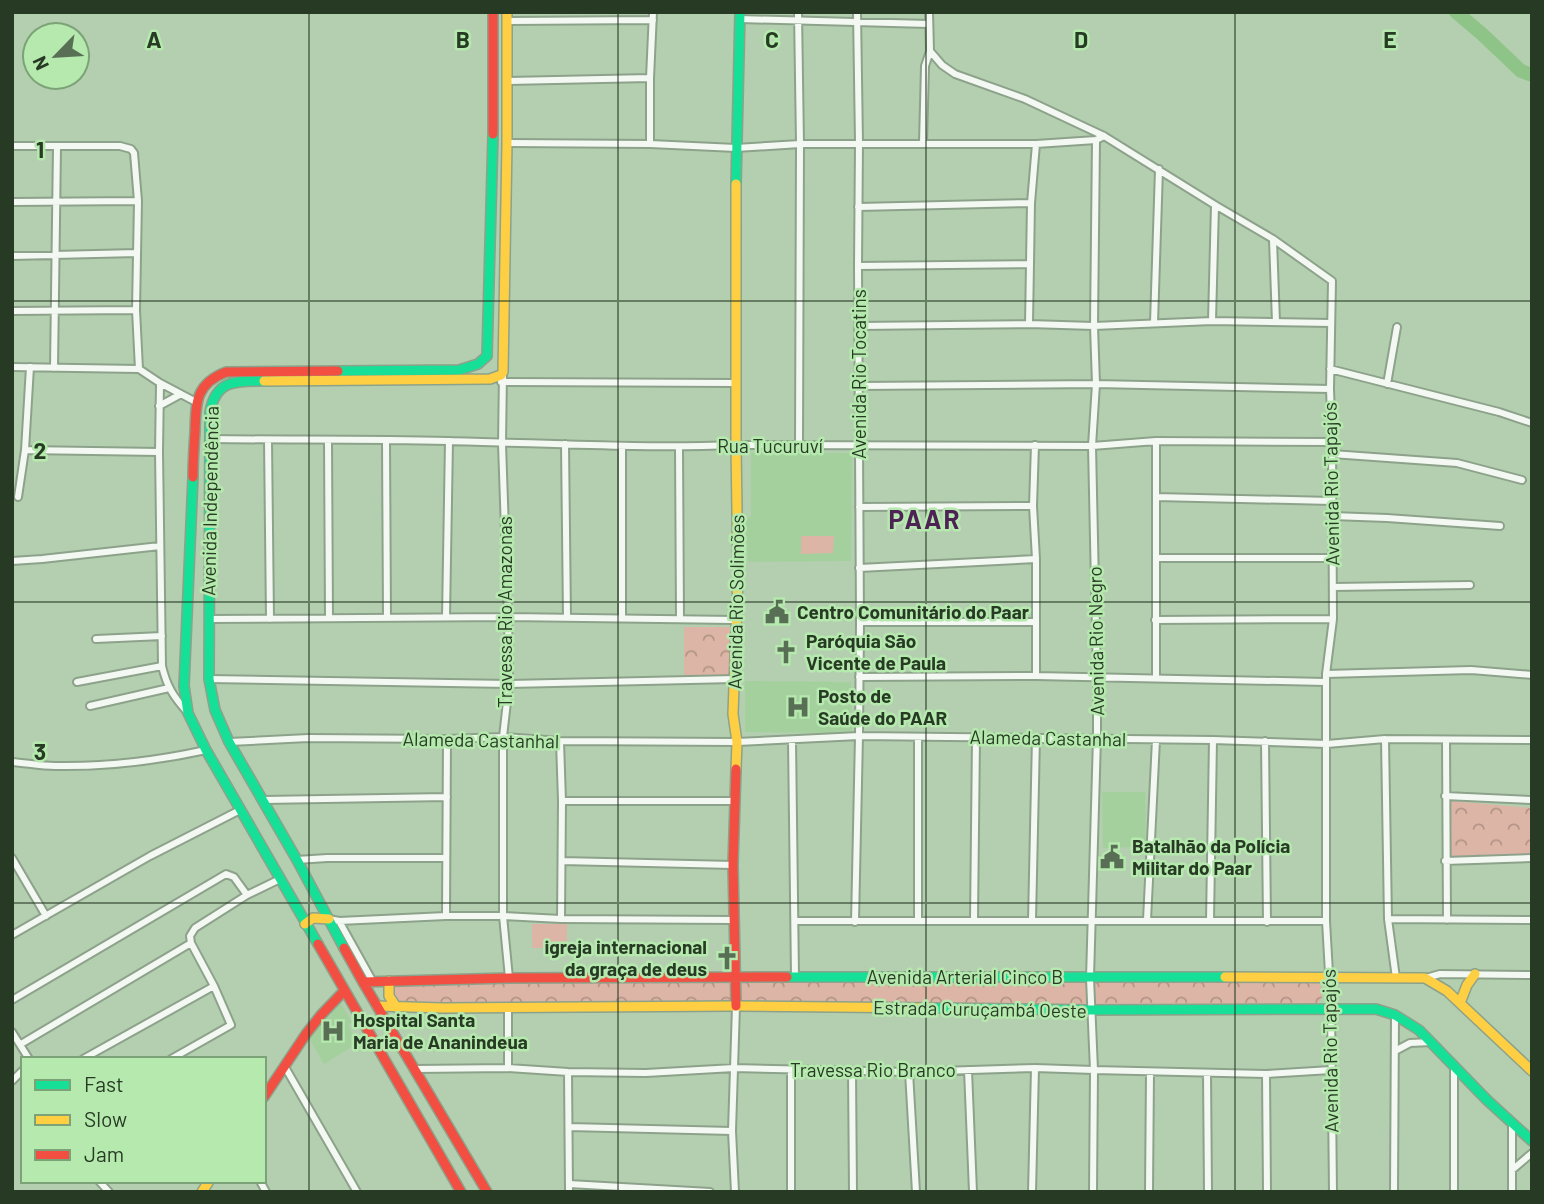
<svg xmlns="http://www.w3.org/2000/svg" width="1544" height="1204" font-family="Barlow,sans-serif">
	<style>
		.built { fill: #a4d09e }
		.grass { fill: #dcb5a6 }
		.park { fill: url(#park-crowns) }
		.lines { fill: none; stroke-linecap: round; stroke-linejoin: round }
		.river { stroke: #8fc488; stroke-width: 14 }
		.street-casing { stroke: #8da28a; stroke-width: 10 }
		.fast-casing { stroke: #8da28a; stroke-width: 12 }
		.slow-casing { stroke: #8da28a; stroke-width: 12 }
		.jam-casing { stroke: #8da28a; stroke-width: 12 }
		.street { stroke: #f4f8f3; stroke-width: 6 }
		.fast { stroke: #16e098; stroke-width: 9 }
		.slow { stroke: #ffcf43; stroke-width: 9 }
		.jam { stroke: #f24e42; stroke-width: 9 }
		.grid { fill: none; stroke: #273b24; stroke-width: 2; stroke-opacity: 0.55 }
		.labels { text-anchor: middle; stroke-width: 5; stroke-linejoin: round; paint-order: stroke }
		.street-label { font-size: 19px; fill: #273b24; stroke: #b5e9ae }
		.poi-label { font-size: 19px; font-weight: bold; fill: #273b24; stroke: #b5e9ae; text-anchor: start }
		.district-label { font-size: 26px; font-weight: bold; letter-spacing: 2px; fill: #4e2255; stroke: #b5e9ae }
		.grid-label { font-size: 23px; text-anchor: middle; font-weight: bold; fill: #273b24; stroke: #b5e9ae; stroke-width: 5; stroke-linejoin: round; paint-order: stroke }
	</style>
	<defs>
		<pattern id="park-crowns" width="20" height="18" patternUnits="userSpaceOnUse" patternTransform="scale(1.75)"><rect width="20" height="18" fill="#dcb5a6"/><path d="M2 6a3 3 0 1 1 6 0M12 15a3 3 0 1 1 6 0" fill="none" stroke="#b29487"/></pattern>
	</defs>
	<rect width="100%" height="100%" fill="#b3cfaf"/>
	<path class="built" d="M751 453H852L851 561 748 562 745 521 751 516Z
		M745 681 851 682 852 733 745 732Z
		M1102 792H1145L1146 847 1103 848Z
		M341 1003 352 1022 348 1025 358 1043 324 1064 309 1038Z"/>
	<path class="grass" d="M801 536H834L833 553 801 554Z
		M532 924H567V948H532Z"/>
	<path class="park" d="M684 627H731V678L684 677Z
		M1451 801 1532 808V856L1451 858Z
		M1316 979C1326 991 1325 997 1313 1008H397L389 981Z"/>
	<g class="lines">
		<path class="river" d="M1456 12 1482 34 1521 71 1532 75"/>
		<g class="street-casing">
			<path id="street" d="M798 12 800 144 799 446
				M929 12 930 51 942 65 955 74 1025 99 1104 136 1215 205 1273 239 1332 281 1330 389 1332 442 1333 619 1326 674V921L1331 1008 1333 1192
				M740 19 929 24
				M507 21 653 20
				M507 81 650 78
				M507 143 650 144 736 148 800 144H1036L1096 140
				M923 143 925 66 930 51
				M650 144V78L653 12
				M12 146H120L131 149 134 153 138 201 136 310 139 369
				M12 202 138 201
				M858 207 1031 203
				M1273 240 1276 322
				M12 256 137 253
				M858 266 1030 264
				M12 311 136 310
				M1212 321 1215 205
				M1154 323 1159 169
				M1029 324 1031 203 1036 144
				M858 326 1029 324 1094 326 1212 321 1331 323
				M12 367 139 369 160 383 196 402
				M54 368 57 147
				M1330 369 1499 412 1532 423
				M503 372 502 444 508 617 509 684 503 737V916L509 978
				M501 382 737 383
				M160 383 159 452 162 666C167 687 173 696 188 713
				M1387 384 1397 327
				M858 386 1096 384 1330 389
				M159 406 181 394
				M209 439C289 440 369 439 448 441 544 443 640 449 736 445L1092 446 1156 441 1332 442
				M268 440 270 619
				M328 440 329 618
				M386 441 387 618
				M565 444 567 617
				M1035 445 1033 506 1036 559V676
				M622 446V618
				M679 447 680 619
				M25 450 159 452
				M1332 454 1457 463 1522 480
				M18 497 25 450 30 367
				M1156 497 1332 501
				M859 507 1033 506
				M1332 516 1387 518 1500 526
				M1156 558H1332
				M12 561 42 559 160 546
				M859 568 1036 559
				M1333 587 1470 585
				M446 617 449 441
				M209 619 508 617 735 620
				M1155 620 1333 619
				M860 622H1035
				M96 639 162 636
				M1326 674 1471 670 1532 675
				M859 677 1036 676 1326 682
				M1156 678V441
				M209 679 509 684 735 679
				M77 682 162 666
				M90 706 169 688
				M918 737V920
				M1385 739 1388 919 1396 978
				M792 740 795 977
				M1446 740 1447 920
				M560 741 562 801 561 919
				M1265 741 1267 922
				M229 742 308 738 447 739 503 737 560 741 737 742 859 736 1213 740 1327 744 1385 739 1532 740
				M12 762C26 763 41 766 55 766 106 767 156 761 206 750
				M1445 796 1532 800
				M263 800 447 797
				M562 801H734
				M12 858 46 916
				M297 860 327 858H446
				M562 861 733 865
				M1445 861 1532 858
				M446 916 447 739
				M329 919 339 921 446 916H503L561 919 734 920
				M1388 919 1532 920
				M1032 920 1036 738
				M1147 920 1156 740
				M339 921 373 982
				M795 921H1326
				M974 921 976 737
				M1210 921 1213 740
				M855 922 859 736 860 622 858 266 859 143 857 12
				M12 935 150 856 240 810
				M1426 978 1440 974 1532 975
				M12 1000 226 874 234 877 247 895
				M12 1032 29 1059
				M21 1044 191 943 190 936 195 928 247 895 280 879
				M1395 1051 1410 1043 1431 1042
				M83 1059 214 986
				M171 1059 231 1025 214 986 191 943
				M285 1067 357 1192
				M508 1068V1008
				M415 1069 508 1068 568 1072 646 1073 734 1068 909 1072 1035 1068 1094 1070 1266 1074 1331 1070
				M968 1070 973 1192
				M568 1072 569 1192
				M852 1072 853 1192
				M909 1072 916 1192
				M1207 1073 1208 1192
				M1266 1074 1267 1192
				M12 1081 23 1070
				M569 1127 732 1131
				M1512 1170 1532 1153
				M99 1181 109 1192
				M260 1181 266 1192
				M569 1184 710 1192
				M735 1192 732 1131 736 1006
				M791 1192V1070
				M1032 1192 1035 1068
				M1093 1192 1094 1070 1090 978 1097 738V678L1092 446 1096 384 1094 326 1096 140 1104 136
				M1149 1192 1150 1072
				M1394 1192 1395 1015
				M1454 1192V1067
				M1512 1192V1124"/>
		</g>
		<g class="fast-casing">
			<path id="fast" d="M736 184 740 12
				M338 371 459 370 478 364 487 356 493 134
				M264 381C237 381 216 379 210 412L209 679 215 710 229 742 297 860 344 948
				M193 477 184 686 188 713 206 750 318 944
				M787 977H1225
				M931 1008 1091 1010 1376 1009 1395 1015 1419 1030 1487 1100 1532 1141"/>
		</g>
		<g class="slow-casing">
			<path id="slow" d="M264 381 490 379 501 375 503 372 507 143V12
				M736 769 737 742 733 714 738 577 736 445V184
				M305 924 313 918 329 919
				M1225 977 1425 978 1447 991 1532 1071
				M389 981V996L397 1008
				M1460 1003 1467 985 1475 974
				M377 1006 443 1008 736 1006 931 1008
				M202 1192 209 1181"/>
		</g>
		<g class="jam-casing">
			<path id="jam" d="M493 12V134
				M193 477C193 462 194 447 195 432 196 403 195 384 226 372L338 371
				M318 944 461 1192
				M344 948 364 984 487 1192
				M363 982 509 978 787 977
				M736 1006 733 865 736 769
				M264 1097 306 1034 321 1015 344 991"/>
		</g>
		<use href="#street" class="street"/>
		<use href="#fast" class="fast"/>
		<use href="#slow" class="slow"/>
		<use href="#jam" class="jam"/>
	</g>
	<path class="grid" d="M309 12V1192M618 12V1192M926 12V1192M1235 12V1192M12 301H1532M12 602H1532M12 903H1532"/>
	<defs>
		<g id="civic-bare" transform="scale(1.89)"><path d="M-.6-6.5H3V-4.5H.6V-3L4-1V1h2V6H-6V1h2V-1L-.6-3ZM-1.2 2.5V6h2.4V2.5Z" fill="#586f55" stroke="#b5e9ae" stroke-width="2.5" paint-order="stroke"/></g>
		<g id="church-bare" transform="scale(1.89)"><path d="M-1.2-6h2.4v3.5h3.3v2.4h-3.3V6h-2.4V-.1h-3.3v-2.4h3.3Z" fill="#586f55" stroke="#b5e9ae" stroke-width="2.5" paint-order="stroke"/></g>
		<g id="hospital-bare" transform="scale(1.89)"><path d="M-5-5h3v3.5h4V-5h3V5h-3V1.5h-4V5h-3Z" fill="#586f55" stroke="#b5e9ae" stroke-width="2.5" paint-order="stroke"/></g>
	</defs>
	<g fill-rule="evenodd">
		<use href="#civic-bare" x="777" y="612"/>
		<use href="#church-bare" x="786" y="652"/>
		<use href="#hospital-bare" x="798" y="707"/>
		<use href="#civic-bare" x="1112" y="857"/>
		<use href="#church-bare" x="727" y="958"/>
		<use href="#hospital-bare" x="333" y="1031"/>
	</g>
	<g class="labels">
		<g class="street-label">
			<text transform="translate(859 374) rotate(-90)" y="7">Avenida Rio Tocatins</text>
			<text x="770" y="453">Rua Tucuruví</text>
			<text transform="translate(1331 484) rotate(-91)" y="7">Avenida Rio Tapajós</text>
			<text transform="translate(210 501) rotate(-89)" y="7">Avenida Independência</text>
			<text transform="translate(736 602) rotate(-89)" y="7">Avenida Rio Solimões</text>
			<text transform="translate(505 612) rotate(-90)" y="7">Travessa Rio Amazonas</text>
			<text transform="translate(1096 641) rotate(-91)" y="7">Avenida Rio Negro</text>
			<text transform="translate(1048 738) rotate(1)" y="7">Alameda Castanhal</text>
			<text transform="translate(481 740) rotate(1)" y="7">Alameda Castanhal</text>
			<text x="965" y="984">Avenida Arterial Cinco B</text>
			<text transform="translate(980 1009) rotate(1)" y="7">Estrada Curuçambá Oeste</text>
			<text transform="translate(1330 1051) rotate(-91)" y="7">Avenida Rio Tapajós</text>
			<text x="873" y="1077">Travessa Rio Branco</text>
		</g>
		<g class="poi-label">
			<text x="797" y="619">Centro Comunitário do Paar</text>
			<text x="806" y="648">Paróquia São<tspan x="806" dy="22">Vicente de Paula</tspan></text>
			<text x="818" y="703">Posto de<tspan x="818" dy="22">Saúde do PAAR</tspan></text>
			<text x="1132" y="853">Batalhão da Polícia<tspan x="1132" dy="22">Militar do Paar</tspan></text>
			<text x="707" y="954" text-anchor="end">igreja internacional<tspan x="707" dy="22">da graça de deus</tspan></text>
			<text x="353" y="1027">Hospital Santa<tspan x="353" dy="22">Maria de Ananindeua</tspan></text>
		</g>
		<g class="district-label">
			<text x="925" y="529">PAAR</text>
		</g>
	</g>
	<g class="grid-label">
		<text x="154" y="48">A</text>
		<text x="463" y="48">B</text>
		<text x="772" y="48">C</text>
		<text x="1081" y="48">D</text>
		<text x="1390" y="48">E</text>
		<text x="40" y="158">1</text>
		<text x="40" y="459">2</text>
		<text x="40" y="760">3</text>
	</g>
	<rect width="1544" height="1204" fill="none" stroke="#273b24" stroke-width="28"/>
	<rect x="21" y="1057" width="245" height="126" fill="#b5e9ae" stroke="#7ca377" stroke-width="2"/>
	<rect x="35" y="1080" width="35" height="10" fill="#16e098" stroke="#7ca377" stroke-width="2"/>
	<text x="84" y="1092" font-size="21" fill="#273b24">Fast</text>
	<rect x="35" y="1115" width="35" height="10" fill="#ffcf43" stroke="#7ca377" stroke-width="2"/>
	<text x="84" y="1127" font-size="21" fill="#273b24">Slow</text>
	<rect x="35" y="1150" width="35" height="10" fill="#f24e42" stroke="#7ca377" stroke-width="2"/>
	<text x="84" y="1162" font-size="21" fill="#273b24">Jam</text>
	<g transform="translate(56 56) rotate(245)"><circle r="33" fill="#b5e9ae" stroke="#7ca377" stroke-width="2"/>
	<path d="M0-5L12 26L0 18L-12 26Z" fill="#586f55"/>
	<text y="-10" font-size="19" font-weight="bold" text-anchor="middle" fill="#273b24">N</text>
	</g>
</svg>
